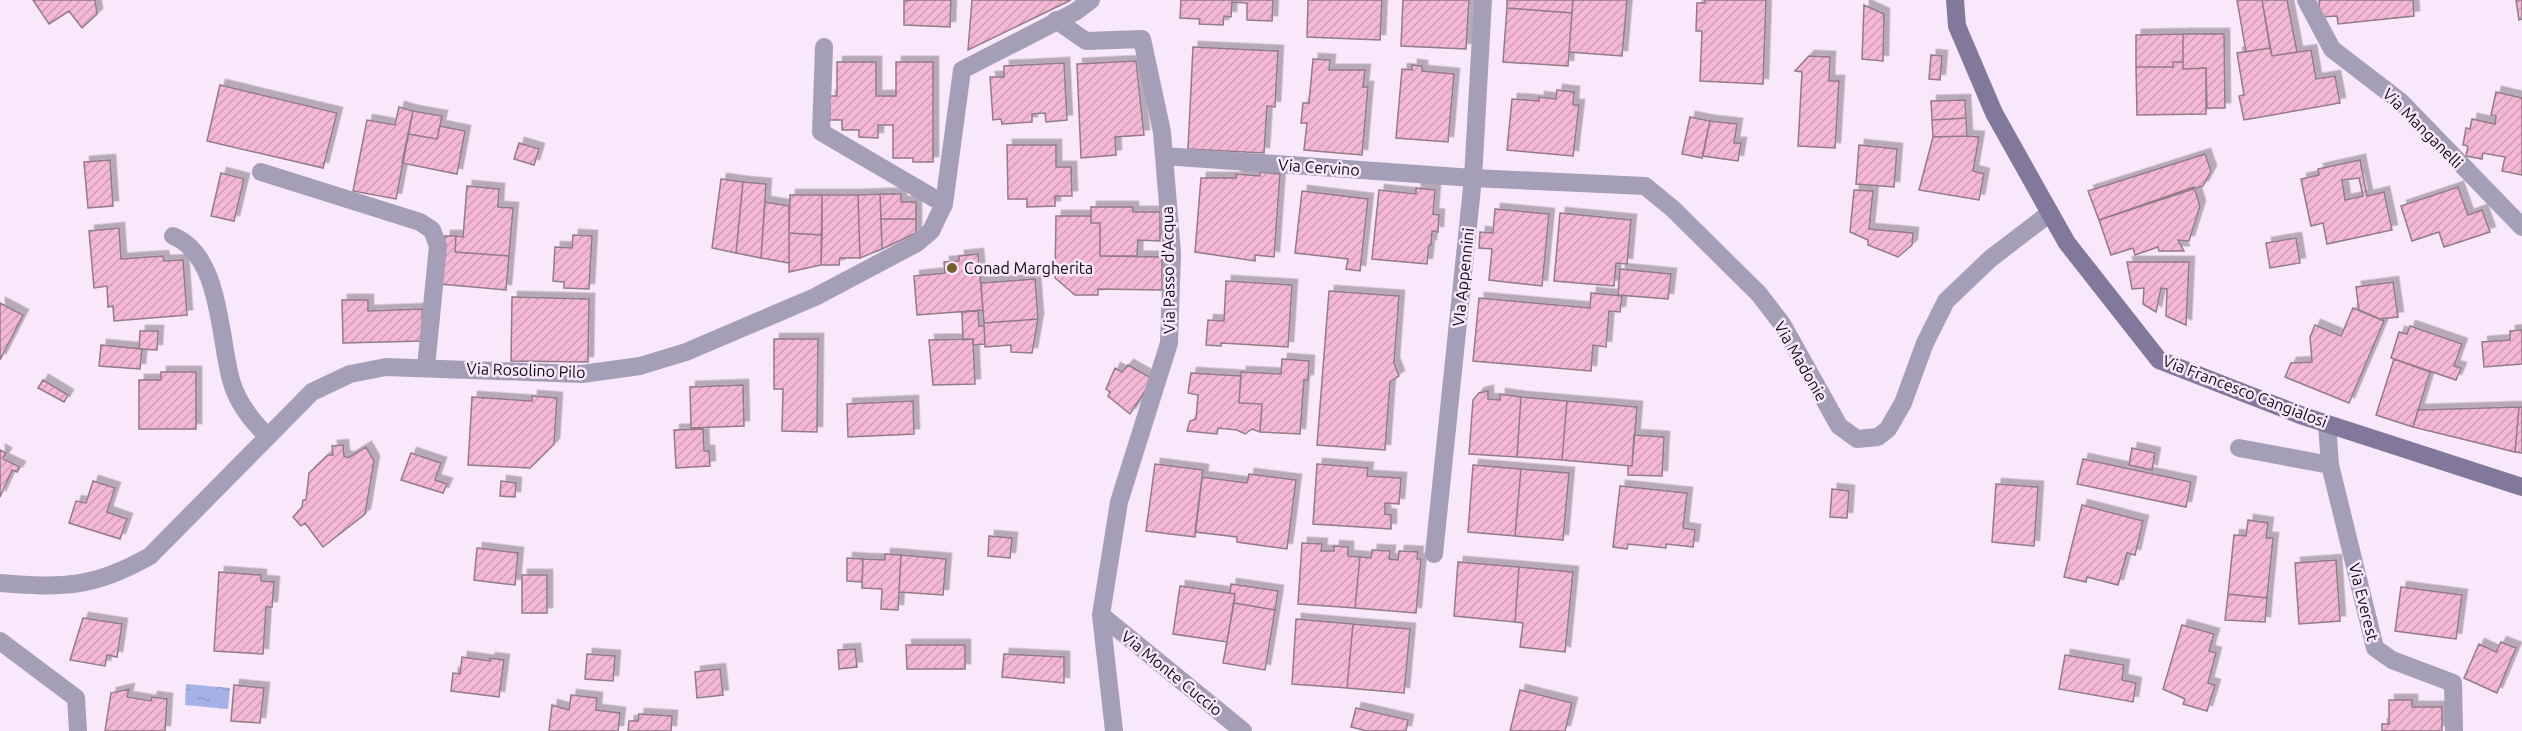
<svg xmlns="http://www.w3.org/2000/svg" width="2522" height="731" font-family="Ubuntu,sans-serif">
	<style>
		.water { fill: url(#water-ripples) }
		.building { fill: url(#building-hatch); stroke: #927b86; stroke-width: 1.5; fill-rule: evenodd; filter: url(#shadow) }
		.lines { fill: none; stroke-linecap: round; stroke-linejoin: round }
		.street { stroke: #a59eb7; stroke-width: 18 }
		.secondary { stroke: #82789b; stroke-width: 18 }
		.poi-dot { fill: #735f2e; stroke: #f9e7fb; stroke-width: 2 }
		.labels { text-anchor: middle; stroke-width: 5; stroke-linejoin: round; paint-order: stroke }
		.street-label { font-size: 16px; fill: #0f0910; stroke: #f9e7fb }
		.poi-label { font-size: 16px; fill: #0f0910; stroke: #f9e7fb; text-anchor: start }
	</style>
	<defs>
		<pattern id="water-ripples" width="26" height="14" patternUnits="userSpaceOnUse" patternTransform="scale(1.5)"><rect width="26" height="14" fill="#a4b2e9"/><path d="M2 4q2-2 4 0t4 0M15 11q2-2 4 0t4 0" fill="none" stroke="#8c98c7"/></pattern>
		<pattern id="building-hatch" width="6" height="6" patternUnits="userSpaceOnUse" patternTransform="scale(1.5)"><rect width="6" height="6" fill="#f4b7d5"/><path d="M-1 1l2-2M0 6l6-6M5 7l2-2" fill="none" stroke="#d09cb6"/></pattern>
		<filter id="shadow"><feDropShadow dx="5.5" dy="-5.5" stdDeviation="0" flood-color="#0004"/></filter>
	</defs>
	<rect width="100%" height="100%" fill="#f9e7fb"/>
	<path class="water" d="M186 684 230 688 228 709 185 705Z"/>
	<path class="building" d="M33 0H95L97 14 82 28 69 11 49 24Z
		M913 0H951L950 27 904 25V1Z
		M972 0H1071L968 50Z
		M1181 0H1273L1272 21 1247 20V3L1232 2 1231 17 1224 16 1223 25 1199 24 1200 19 1180 18Z
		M1308 0H1382L1380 40 1307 37Z
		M1403 0H1469L1466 49 1401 46Z
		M1507 0H1573L1572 13 1507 8Z
		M1573 0H1627L1622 56 1569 52Z
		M1705 0H1766L1763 84 1700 81 1702 31H1696L1697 3H1705Z
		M2237 0H2262L2270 48 2246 52Z
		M2262 0H2287L2297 52 2272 56Z
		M2319 0H2413L2414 16 2338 24 2337 16 2320 17Z
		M2516 0H2522V19L2519 20Z
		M1864 5 1884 14 1883 61 1862 59Z
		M1507 8 1572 13 1568 66 1503 62Z
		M2183 34H2224L2225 108H2207L2206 68 2183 69Z
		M2183 34V62H2173V67H2136V35Z
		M1193 47 1278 51 1275 107 1267 106 1264 153 1188 149Z
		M2270 48 2272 56 2311 50 2316 79 2335 76 2340 103 2244 120 2239 96 2244 95 2237 53Z
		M1931 55 1942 56 1940 80 1929 79Z
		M1809 56 1830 57 1829 81H1839L1835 148 1798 146 1802 72 1795 71Z
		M1313 59 1330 60 1329 70H1365L1363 87H1368L1362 155 1304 150 1307 123H1301L1303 103H1309Z
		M1136 61 1144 135 1115 137 1116 155 1081 158 1077 64Z
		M837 62H876V96H896V62H933V162H913V158H893V125H878V138L859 137V130H842V120H830V96H837Z
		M2173 62H2183V69L2206 68V114L2137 115 2136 67H2173Z
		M1064 63 1067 120 1046 122 1045 113 1032 114V122L1002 124 1001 119 993 120 990 77H1004V66Z
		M1412 65 1422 66V71L1454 74 1448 142 1396 138 1402 69 1412 70Z
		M220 85 337 113 323 168 207 141Z
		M1557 90 1574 92 1573 105H1579L1573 156 1507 150 1512 99 1539 101V97L1556 99Z
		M2496 92 2522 98V175L2502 171 2505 157 2483 153 2482 159 2466 156 2468 146 2463 145 2466 128 2470 129 2472 119 2495 124 2496 116 2491 115Z
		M1965 100 1966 118 1932 120 1931 101Z
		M399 107 413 111 396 199 353 191 367 120 395 125Z
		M413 111 442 116 437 139 408 134Z
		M1690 117 1710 121 1702 158 1682 154Z
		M1966 118 1967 136 1933 137 1932 120Z
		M1710 121 1737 124 1734 143H1741L1738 161 1703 156Z
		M440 126 465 131 457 174 402 163 408 134 437 139Z
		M1967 136 1979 137 1973 171 1984 174 1979 200 1919 190 1933 137Z
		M519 143 539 149 534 165 514 159Z
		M1007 145H1056V167H1071L1072 196H1055V206L1027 207V199H1008Z
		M1859 145 1897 149 1894 187 1856 184Z
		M2205 154 2211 171 2203 186 2099 220 2088 191Z
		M110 160 113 206 88 208 84 162Z
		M2360 160 2367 196 2384 192 2392 230 2327 244 2323 223 2311 226 2301 179 2319 175 2318 169ZM2359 178 2363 196 2345 200 2342 180Z
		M1260 172 1280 174 1274 257 1255 255V261L1195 252 1201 178H1236V174L1260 176Z
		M221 173 244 179 234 221 211 216Z
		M721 179 743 182 736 253 712 248Z
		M743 182 766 184 761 258 736 253Z
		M467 186 499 189 498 207 513 208 509 256 455 252 456 236 463 237Z
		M2194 187 2200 206 2189 241 2178 240 2184 251H2159L2158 247 2135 255 2133 248 2111 255 2099 220Z
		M2458 187 2468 215 2482 210 2490 232 2444 247 2439 232 2412 241 2401 206Z
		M1416 188 1435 190 1433 214 1439 215 1438 232 1432 231 1431 245H1429L1427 264 1372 259 1379 190 1416 194Z
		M1854 190 1873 191 1869 229 1913 233 1912 245 1898 257 1868 245V240L1850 232Z
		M1302 191 1368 199 1360 271 1346 269 1348 259 1295 253Z
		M880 194H901V202H916V219H881Z
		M880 194 882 249 860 258 858 195Z
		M790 195H822V235L789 233Z
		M822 195H858L860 258H840L839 265H821Z
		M765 202 789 206V263L761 258Z
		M1091 207H1133V212H1160V241L1138 240 1137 256H1100V223H1091Z
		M1495 209 1549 214 1542 286 1489 280 1492 249 1479 248 1480 232 1493 233Z
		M1560 213 1631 220 1627 264 1616 263 1614 286 1554 281Z
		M1056 216H1091V223H1100V256L1162 257V290L1098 289V295H1075L1055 278Z
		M881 219H916V233L882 249Z
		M119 228 121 259 163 256 164 261 183 260 187 315 114 321 113 306 108 307 107 286 94 288 89 231Z
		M789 233 822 235 821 265 789 272Z
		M573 235 592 236 589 289 564 288V282L553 281 555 247 572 248Z
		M445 236H456L455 252 509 256 506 290 440 284Z
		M2296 238 2300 263 2270 268 2266 243Z
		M978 254 983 310 917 315 914 276 945 273 944 262 959 261V256Z
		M2127 262H2189L2186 325 2166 316 2167 289 2161 288 2156 312 2143 304 2144 288 2132 289Z
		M1620 269 1671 274 1668 299 1618 295Z
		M1035 279 1038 319 984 323 981 283Z
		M1226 281 1292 285 1288 347 1221 343V346L1206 345 1208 320 1224 321Z
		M2393 282 2398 317 2380 319 2359 310 2356 287Z
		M1329 291 1399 296 1394 363 1399 376 1390 382 1385 450 1317 445Z
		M1591 293 1622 296 1620 312 1609 311 1606 347 1593 345 1591 371 1473 361 1479 298 1590 308Z
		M512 297 589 299 588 362 511 361Z
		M342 300H368V311L422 309 423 341 343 343Z
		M0 303 23 315 0 360Z
		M2353 308 2384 321 2349 403 2285 377 2291 363 2312 362 2310 337 2315 325 2341 336Z
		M978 311 979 326H984L985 344 973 345V339L963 340 962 312Z
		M1038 319 1032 353 1011 352V345L985 347 984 323Z
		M2410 326 2462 344 2454 366 2461 368 2456 380 2391 358 2399 332 2407 334Z
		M2522 330V364L2484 367 2482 342 2510 340V331Z
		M140 331H158L157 350 139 349Z
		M774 339H818L817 432 782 431 783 389H774Z
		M973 339 975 384 933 385 929 340Z
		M101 345 142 349 140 369 99 366Z
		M1282 359 1309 361 1308 380H1304L1300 434 1260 432 1262 404 1239 403 1241 372 1281 374Z
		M2394 359 2430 372 2413 427 2376 415Z
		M1128 365 1153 379 1130 414 1108 396 1110 392 1106 389 1115 368 1122 372Z
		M161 372H196V429H139V380H161Z
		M1191 373 1241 376 1239 403 1262 404 1260 432 1252 429 1245 434 1237 430 1218 428 1217 434 1187 431 1190 421 1196 419 1198 395 1188 393Z
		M43 380 68 395 64 402 38 388Z
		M743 385 744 426 691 428 690 387Z
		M1488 391V399L1500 400V394L1521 397 1517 457 1469 454 1473 400 1479 393Z
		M532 396 557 398 554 444 530 468 468 465 472 397 532 401Z
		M1521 397 1567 401 1562 460 1517 457Z
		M913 401 914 434 848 437 847 404Z
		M1567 401 1637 407 1632 466 1562 460Z
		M2519 407 2515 452 2413 427 2418 410Z
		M2519 407H2522V453L2515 452Z
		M703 429 704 451H709L710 466 676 468 674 430Z
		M1634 435 1664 437 1662 476 1628 475V466H1632Z
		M343 445 344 456 348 458 366 447 374 461 365 514 323 547 305 523 301 526 293 517 302 507 303 500H306L309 473 328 455H333L332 446Z
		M2132 448 2155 453 2152 470 2129 465Z
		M0 450 6 453 3 459 20 467 17 472 12 470 0 497Z
		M411 453 441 463 435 480 447 484 443 493 401 480Z
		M2083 459 2191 482 2186 507 2077 484Z
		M1155 464 1203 470 1195 537 1146 531Z
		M1317 464 1368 468 1367 476 1401 478 1399 504 1385 503V514L1391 515V529L1313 524Z
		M1473 465 1521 469 1515 536 1468 532Z
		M1521 469 1569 473 1563 540 1515 536Z
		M1249 474 1296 480 1287 549 1237 542V537L1195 532 1202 477 1247 483Z
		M93 481 115 488 107 512 127 519 120 539 69 523 76 501 86 503Z
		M501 481 516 483 515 497 500 496Z
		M1996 484 2038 487 2034 546 1992 542Z
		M1620 486 1687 493 1683 528 1695 530 1693 547 1666 544V548L1628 544 1627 549 1613 547Z
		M1832 489 1849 491 1847 518 1830 517Z
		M2082 505 2143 521 2135 555 2127 553 2118 585 2087 577 2086 582 2064 577Z
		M2248 520 2268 523 2266 538H2273L2267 598 2228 594 2234 535 2246 536Z
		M989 536 1012 538 1010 558 988 556Z
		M1302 543 1322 544 1321 551H1334V546L1348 547V556L1360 557 1355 608 1298 604Z
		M477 548 518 553 515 585 474 580Z
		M1372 550 1390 551 1389 559 1398 560 1399 551 1418 552 1417 559H1421L1416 613 1355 608 1360 557 1371 558Z
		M885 554 901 555 898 610 881 609 882 589 862 588 863 559 885 560Z
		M901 555 946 559 943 595 899 592Z
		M847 558 863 559 862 582 847 581Z
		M2336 560 2340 621 2299 624 2295 563Z
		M1458 562 1519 567 1515 622 1454 616Z
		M1519 567 1573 572 1565 652 1520 647 1523 623 1515 622Z
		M219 572 261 575V581L274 582 272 607H266L263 654 214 651Z
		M522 575H547V613H522Z
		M1231 584 1278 591 1275 610 1234 603 1235 594 1230 593Z
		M1180 586 1235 594 1227 642 1173 634Z
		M2401 587 2462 595 2456 639 2395 631Z
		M2228 594 2267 598 2265 622 2225 620Z
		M1234 603 1275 610 1265 670 1223 663Z
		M83 618 122 624 117 657 107 655 105 666 70 660Z
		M1296 619 1353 624 1347 688 1292 684Z
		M1353 624 1410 629 1404 693 1347 688Z
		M2182 625 2214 634 2209 651 2216 653 2208 683 2215 685 2207 711 2183 704 2185 699 2163 689Z
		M2501 642 2516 648 2497 693 2464 678 2479 644 2496 652Z
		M906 645H965V669H907Z
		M855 649 857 667 839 669 838 650Z
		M587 654 615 656 613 681 585 679Z
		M1004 654 1064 657V683L1002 677Z
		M2065 655 2124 665 2122 680 2136 683 2133 702 2059 689Z
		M462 657 490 661V658L504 660 499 697 451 691 453 673 460 674Z
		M720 669 723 695 697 698 695 672Z
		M234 685 264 688 260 723 231 721Z
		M129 689 127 697 151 701 152 697 167 699 165 731H105L111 693Z
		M1520 690 1572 703 1565 731H1510Z
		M571 695 597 698 596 710 620 713 618 731H549L552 705 569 710Z
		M2389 700H2412V707H2442V731H2382V724H2389Z
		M1356 708 1408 720 1406 731H1367L1351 727Z
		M639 714 672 716 671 731H628L629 721H638Z"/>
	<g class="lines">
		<path class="street" d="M2306 0 2332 49 2401 102 2522 227
			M1056 20 1086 41 1142 39 1162 132 1172 253 1169 343 1119 502 1101 615 1114 731
			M824 47 821 132 944 204
			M1164 156 1473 178 1645 186 1673 209 1759 294 1782 324 1839 426 1857 439 1878 437 1888 429 1903 403 1925 343 1946 301 1990 259 2050 213
			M261 172 420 222 432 230 438 246 426 367
			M173 236C221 255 219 337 231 380 237 403 252 421 268 437
			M2327 424 2330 465 2375 648 2392 660 2453 683 2454 731
			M2239 448 2330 465
			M1434 554 1473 178 1483 0
			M0 583C63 588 94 588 150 556L312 392 350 374 386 367 582 374 640 366 686 352 815 297 917 243 931 231 944 204 962 70 1075 12 1091 0
			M1101 615 1243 731
			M0 641 76 698 78 731"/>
		<path class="secondary" d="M1955 0 1957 26 1994 113 2050 213 2067 243 2159 360 2303 416 2522 487"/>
	</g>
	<circle class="poi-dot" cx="952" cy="268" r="6"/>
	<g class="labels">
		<g class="street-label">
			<text transform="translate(2423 128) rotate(45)" y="6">Via Manganelli</text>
			<text transform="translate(1319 167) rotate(4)" y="6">Via Cervino</text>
			<text transform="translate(1168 270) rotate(-91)" y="6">Via Passo d'Acqua</text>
			<text transform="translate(1463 277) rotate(-84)" y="6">VIa Appennini</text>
			<text transform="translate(1801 361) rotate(60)" y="6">Via Madonie</text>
			<text transform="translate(526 370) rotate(2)" y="6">Via Rosolino Pilo</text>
			<text transform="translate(2245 391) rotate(21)" y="6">Via Francesco Cangialosi</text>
			<text transform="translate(2364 602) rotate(76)" y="6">Via Everest</text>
			<text transform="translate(1172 673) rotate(39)" y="6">Via Monte Cuccio</text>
		</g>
		<g class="poi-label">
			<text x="964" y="274">Conad Margherita</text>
		</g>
	</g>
</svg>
